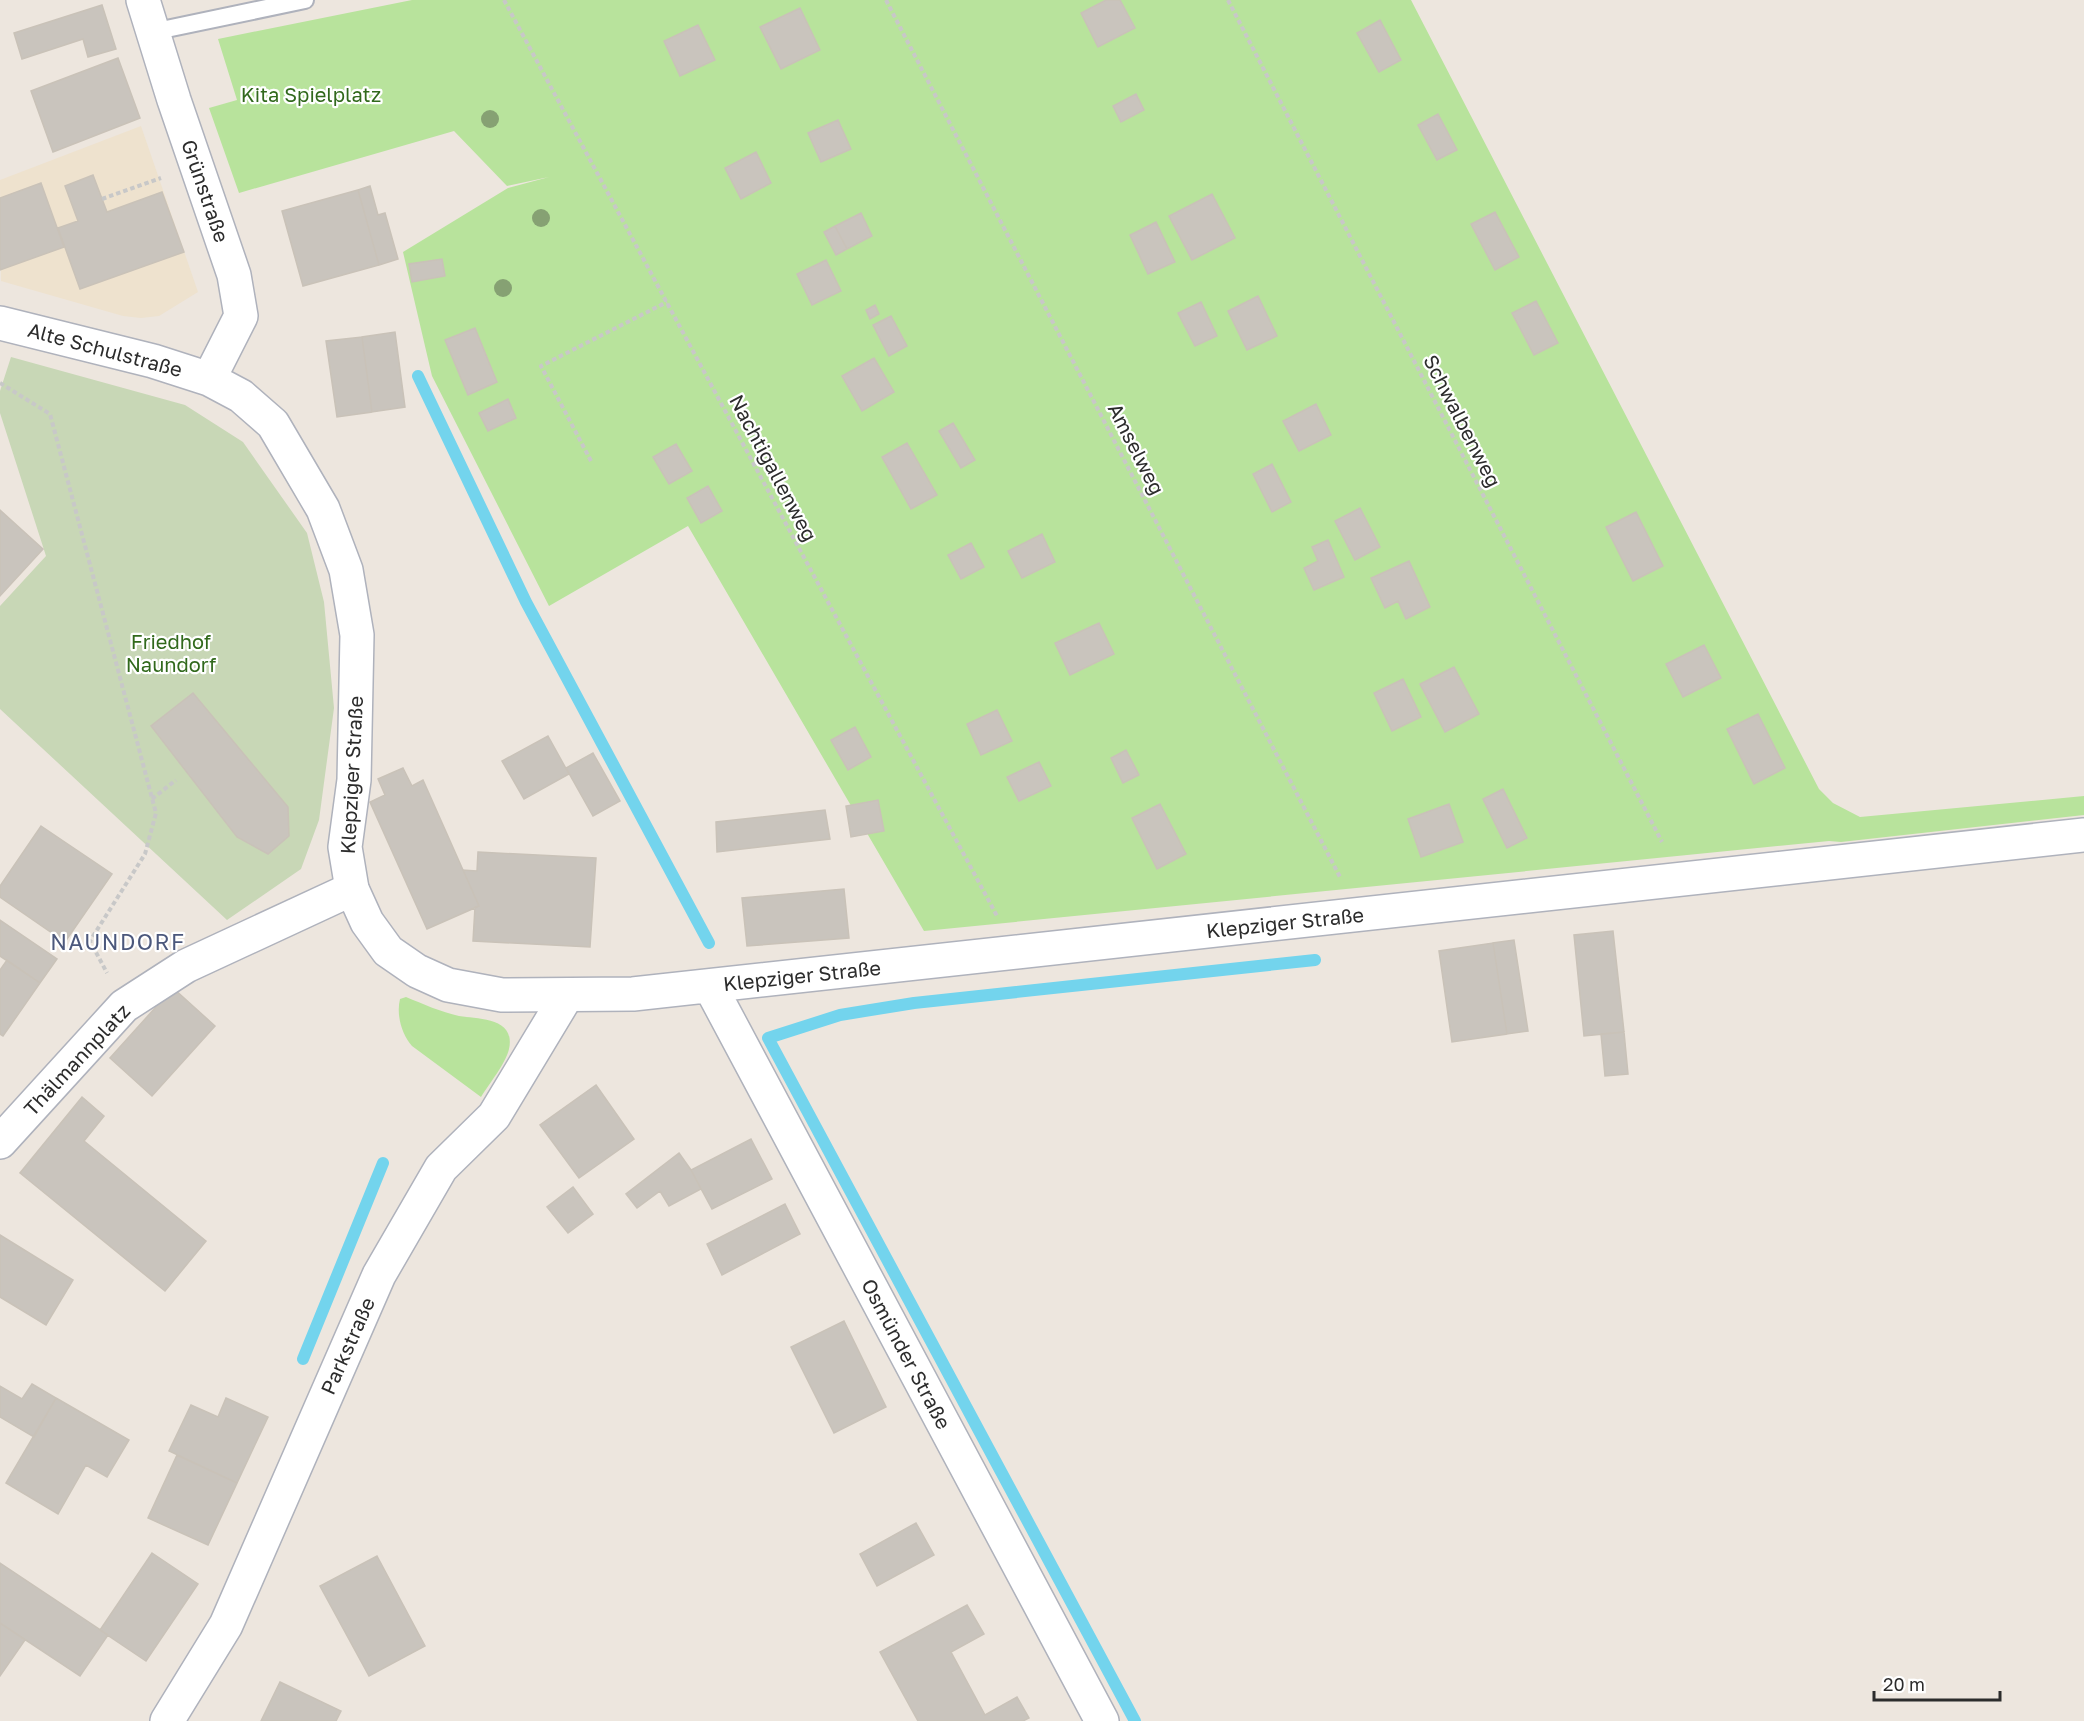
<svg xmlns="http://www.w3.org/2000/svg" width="2084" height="1721" font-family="'Golos Text',sans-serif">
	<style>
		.education { fill: #eee2ce }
		.green { fill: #b8e39c }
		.cemetery { fill: #c8d7b6 }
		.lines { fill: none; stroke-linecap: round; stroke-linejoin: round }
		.stream { stroke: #73d4ed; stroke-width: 12 }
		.building { fill: #c9c4bd; stroke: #c9c2b8; stroke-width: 1.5 }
		.lane-casing { stroke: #afb2bc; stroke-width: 20 }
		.street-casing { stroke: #afb2bc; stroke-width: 36 }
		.secondary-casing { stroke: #afb2bc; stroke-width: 36 }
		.path { stroke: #c8c8c8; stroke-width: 4; stroke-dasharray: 4.5 3; stroke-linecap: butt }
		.lane { stroke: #fff; stroke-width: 16 }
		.street { stroke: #fff; stroke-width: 33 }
		.secondary { stroke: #fff; stroke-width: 33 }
		.tree { fill: #86a173 }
		.labels { text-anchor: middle; stroke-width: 4.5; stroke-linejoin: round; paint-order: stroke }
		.park-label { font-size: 20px; fill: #31691c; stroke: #fff }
		.street-label { font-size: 20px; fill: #2c2c2c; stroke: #fff }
		.quarter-label { font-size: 22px; letter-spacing: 1.5px; fill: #4c587c; stroke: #fff }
	</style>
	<rect width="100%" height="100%" fill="#ede6de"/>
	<path class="education" d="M141 126 198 292 159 316 141 318 123 316 1 281 0 180Z"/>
	<path class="green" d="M412 0H1411L1819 789 1833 803 1860 817 2084 796V815L1841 842 1829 841 924 931 688 526 549 606 432 376 403 252 508 188 549 177 507 186 454 131 239 193 209 108 237 100 218 39Z
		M406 997C423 1004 441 1012 459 1016 477 1019 516 1017 509 1049 506 1063 489 1084 481 1097L412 1046C402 1035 396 1015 400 999Z"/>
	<path class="cemetery" d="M11 357 185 405 243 442 307 533 324 602 334 708 319 820 301 869 227 920 0 709V606L46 556 0 413V391Z"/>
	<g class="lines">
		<path class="stream" d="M418 376 526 602 709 943
			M303 1359 383 1163
			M1135 1721 768 1038 840 1015 914 1003 1315 960"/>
	</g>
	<path class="building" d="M1106 0H1120L1135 28 1098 47 1081 13Z
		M102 5 116 49 88 57 83 39 22 59 14 33Z
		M800 8 820 50 781 69 760 27Z
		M1380 20 1401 60 1379 72 1357 33Z
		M698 25 715 60 680 76 664 41Z
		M118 58 140 118 53 152 31 91Z
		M1136 94 1144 110 1121 122 1113 106Z
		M1438 114 1457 150 1437 160 1418 125Z
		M838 120 851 149 821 162 808 133Z
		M756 152 771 183 741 199 725 168Z
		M93 175 107 212 162 192 184 252 80 289 58 228 78 221 65 186Z
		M41 183 64 247 0 270V198Z
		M370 186 378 215 385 213 398 259 379 265 358 190Z
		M358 190 379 265 303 286 282 211Z
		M1212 194 1235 238 1192 260 1169 216Z
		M1495 212 1519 257 1495 270 1471 224Z
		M861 213 872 236 847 249 835 226Z
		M1156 222 1175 262 1148 274 1130 235Z
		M835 226 847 249 836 255 824 232Z
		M442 259 445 276 412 282 409 264Z
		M826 260 841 291 812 305 797 274Z
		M1258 296 1277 336 1247 350 1228 311Z
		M1536 301 1558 343 1534 355 1512 313Z
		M1201 302 1217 336 1195 346 1178 313Z
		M875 305 879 314 870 319 866 310Z
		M891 316 907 346 889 356 873 325Z
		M475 328 497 382 468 395 445 340Z
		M395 332 405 407 372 412 362 337Z
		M362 337 372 412 337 417 326 341Z
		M874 358 894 392 862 411 842 376Z
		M508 399 516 418 488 431 479 413Z
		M1316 404 1331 435 1299 451 1283 421Z
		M953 423 975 460 961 468 939 431Z
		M907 443 937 495 911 509 882 457Z
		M676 444 692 471 669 484 653 457Z
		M1272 464 1291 502 1272 512 1253 474Z
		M708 486 722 511 701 523 687 498Z
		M1360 508 1380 547 1355 560 1335 521Z
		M0 510 43 549 0 596Z
		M1636 512 1663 566 1633 581 1606 527Z
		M1042 534 1055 562 1022 578 1008 551Z
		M1328 540 1344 577 1314 590 1304 568 1318 561 1312 547Z
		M971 543 984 567 961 579 948 555Z
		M1409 561 1430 607 1406 619 1398 601 1385 608 1371 578Z
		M1099 623 1114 654 1070 675 1055 643Z
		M1704 645 1721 678 1683 697 1666 664Z
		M1454 667 1479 714 1445 732 1420 684Z
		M1403 679 1421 717 1392 731 1374 693Z
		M193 693 288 807 289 836 268 854 237 837 151 726Z
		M997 710 1012 741 981 755 967 724Z
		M1758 714 1785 768 1754 784 1727 729Z
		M855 727 871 757 848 770 831 740Z
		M548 736 569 774 524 799 502 761Z
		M1126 750 1139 775 1123 783 1111 758Z
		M593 753 620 801 593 816 566 768Z
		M1039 762 1051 786 1019 801 1007 777Z
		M403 768 412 786 423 780 479 906 427 929 370 802 385 795 378 779Z
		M1503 789 1527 838 1507 848 1483 799Z
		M878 800 884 831 851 837 846 806Z
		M1160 804 1186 854 1157 869 1132 818Z
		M1449 804 1463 842 1421 857 1408 819Z
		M825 810 830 839 717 852 716 822Z
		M41 826 112 874 65 942 0 897V886Z
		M478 852 596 858 590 947 473 941 475 907 479 906 463 870 477 871Z
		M844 889 849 938 747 946 742 898Z
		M0 920 57 959 40 983 0 956Z
		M1613 931 1624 1032 1584 1036 1574 935Z
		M1514 940 1528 1031 1507 1034 1493 943Z
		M1493 943 1507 1034 1452 1042 1439 951Z
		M7 960 40 983 3 1036 0 1034V970Z
		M173 988 215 1026 152 1096 110 1058Z
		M1624 1032 1628 1074 1605 1076 1601 1034Z
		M596 1085 634 1139 579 1178 540 1125Z
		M82 1097 104 1116 84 1141 206 1241 165 1291 20 1173Z
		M751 1139 772 1179 712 1209 691 1170Z
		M679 1153 691 1170 701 1189 669 1206 660 1191 637 1208 626 1194Z
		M573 1187 593 1214 568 1233 547 1207Z
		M785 1204 800 1234 722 1275 707 1244Z
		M0 1235 73 1280 46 1325 0 1297Z
		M844 1321 886 1407 834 1433 791 1347Z
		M32 1384 56 1398 34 1437 0 1417V1386L22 1399Z
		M56 1398 129 1440 107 1477 86 1465 58 1514 6 1483Z
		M226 1398 268 1417 237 1483 169 1451 191 1405 218 1417Z
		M177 1455 237 1483 208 1545 148 1518Z
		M916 1523 934 1555 877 1586 860 1554Z
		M152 1553 198 1584 146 1661 100 1630Z
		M377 1556 425 1646 369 1676 320 1586Z
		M0 1563 108 1635 80 1676 0 1623Z
		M967 1605 984 1634 951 1652 985 1715 1017 1697 1029 1718 1023 1721H918L880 1652Z
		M0 1623 25 1640 0 1676Z
		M280 1682 341 1711 336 1721H261Z"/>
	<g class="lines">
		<g class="lane-casing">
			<path id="lane" d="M152 32 305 0"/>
		</g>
		<g class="street-casing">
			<path id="street" d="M0 1142 124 1006 186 966 352 889
				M167 1721 226 1625 379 1275 441 1168 494 1116 567 995"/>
		</g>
		<g class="secondary-casing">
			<path id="secondary" d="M143 0 174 100 234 275 241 316 209 379
				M0 323 153 361 209 379 241 396 273 424 323 509 346 570 357 635 354 780 345 847 352 889 367 922 388 951 417 971 448 985 502 995 633 994 2084 835
				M710 986 1102 1721"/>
		</g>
		<path class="path" d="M504 0 997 916
			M886 0 1341 879
			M1228 0 1662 842
			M102 199 161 178
			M0 383 50 414 156 813 145 854 90 941 107 973
			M591 461 541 366 667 302
			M152 799 176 780"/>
		<use href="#lane" class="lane"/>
		<use href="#street" class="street"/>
		<use href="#secondary" class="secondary"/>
	</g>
	<g class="tree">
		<circle cx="490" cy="119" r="9"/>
		<circle cx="541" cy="218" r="9"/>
		<circle cx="503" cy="288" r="9"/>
	</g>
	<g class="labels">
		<g class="park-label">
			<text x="311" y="102">Kita Spielplatz</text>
			<text x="171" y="649">Friedhof<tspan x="171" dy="23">Naundorf</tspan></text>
		</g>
		<g class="street-label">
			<text transform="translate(205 191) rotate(71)" y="7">Grünstraße</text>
			<text transform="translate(105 350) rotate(15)" y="7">Alte Schulstraße</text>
			<text transform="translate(1462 421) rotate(63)" y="7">Schwalbenweg</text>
			<text transform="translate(1136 449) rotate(63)" y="7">Amselweg</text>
			<text transform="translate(773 468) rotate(62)" y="7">Nachtigallenweg</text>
			<text transform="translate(352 775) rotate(-87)" y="7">Klepziger Straße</text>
			<text transform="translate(1285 923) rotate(-6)" y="7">Klepziger Straße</text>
			<text transform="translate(802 976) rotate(-6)" y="7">Klepziger Straße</text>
			<text transform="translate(77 1060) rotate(-47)" y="7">Thälmannplatz</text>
			<text transform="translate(348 1346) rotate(-66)" y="7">Parkstraße</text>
			<text transform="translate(906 1354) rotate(62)" y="7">Osmünder Straße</text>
		</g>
		<g class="quarter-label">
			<text x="118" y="950">NAUNDORF</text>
		</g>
	</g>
	<path d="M1874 1691v9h126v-9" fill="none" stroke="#2c2c2c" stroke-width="3"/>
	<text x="1883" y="1691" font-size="18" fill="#2c2c2c" stroke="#ffffff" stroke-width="4.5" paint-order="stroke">20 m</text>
</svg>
